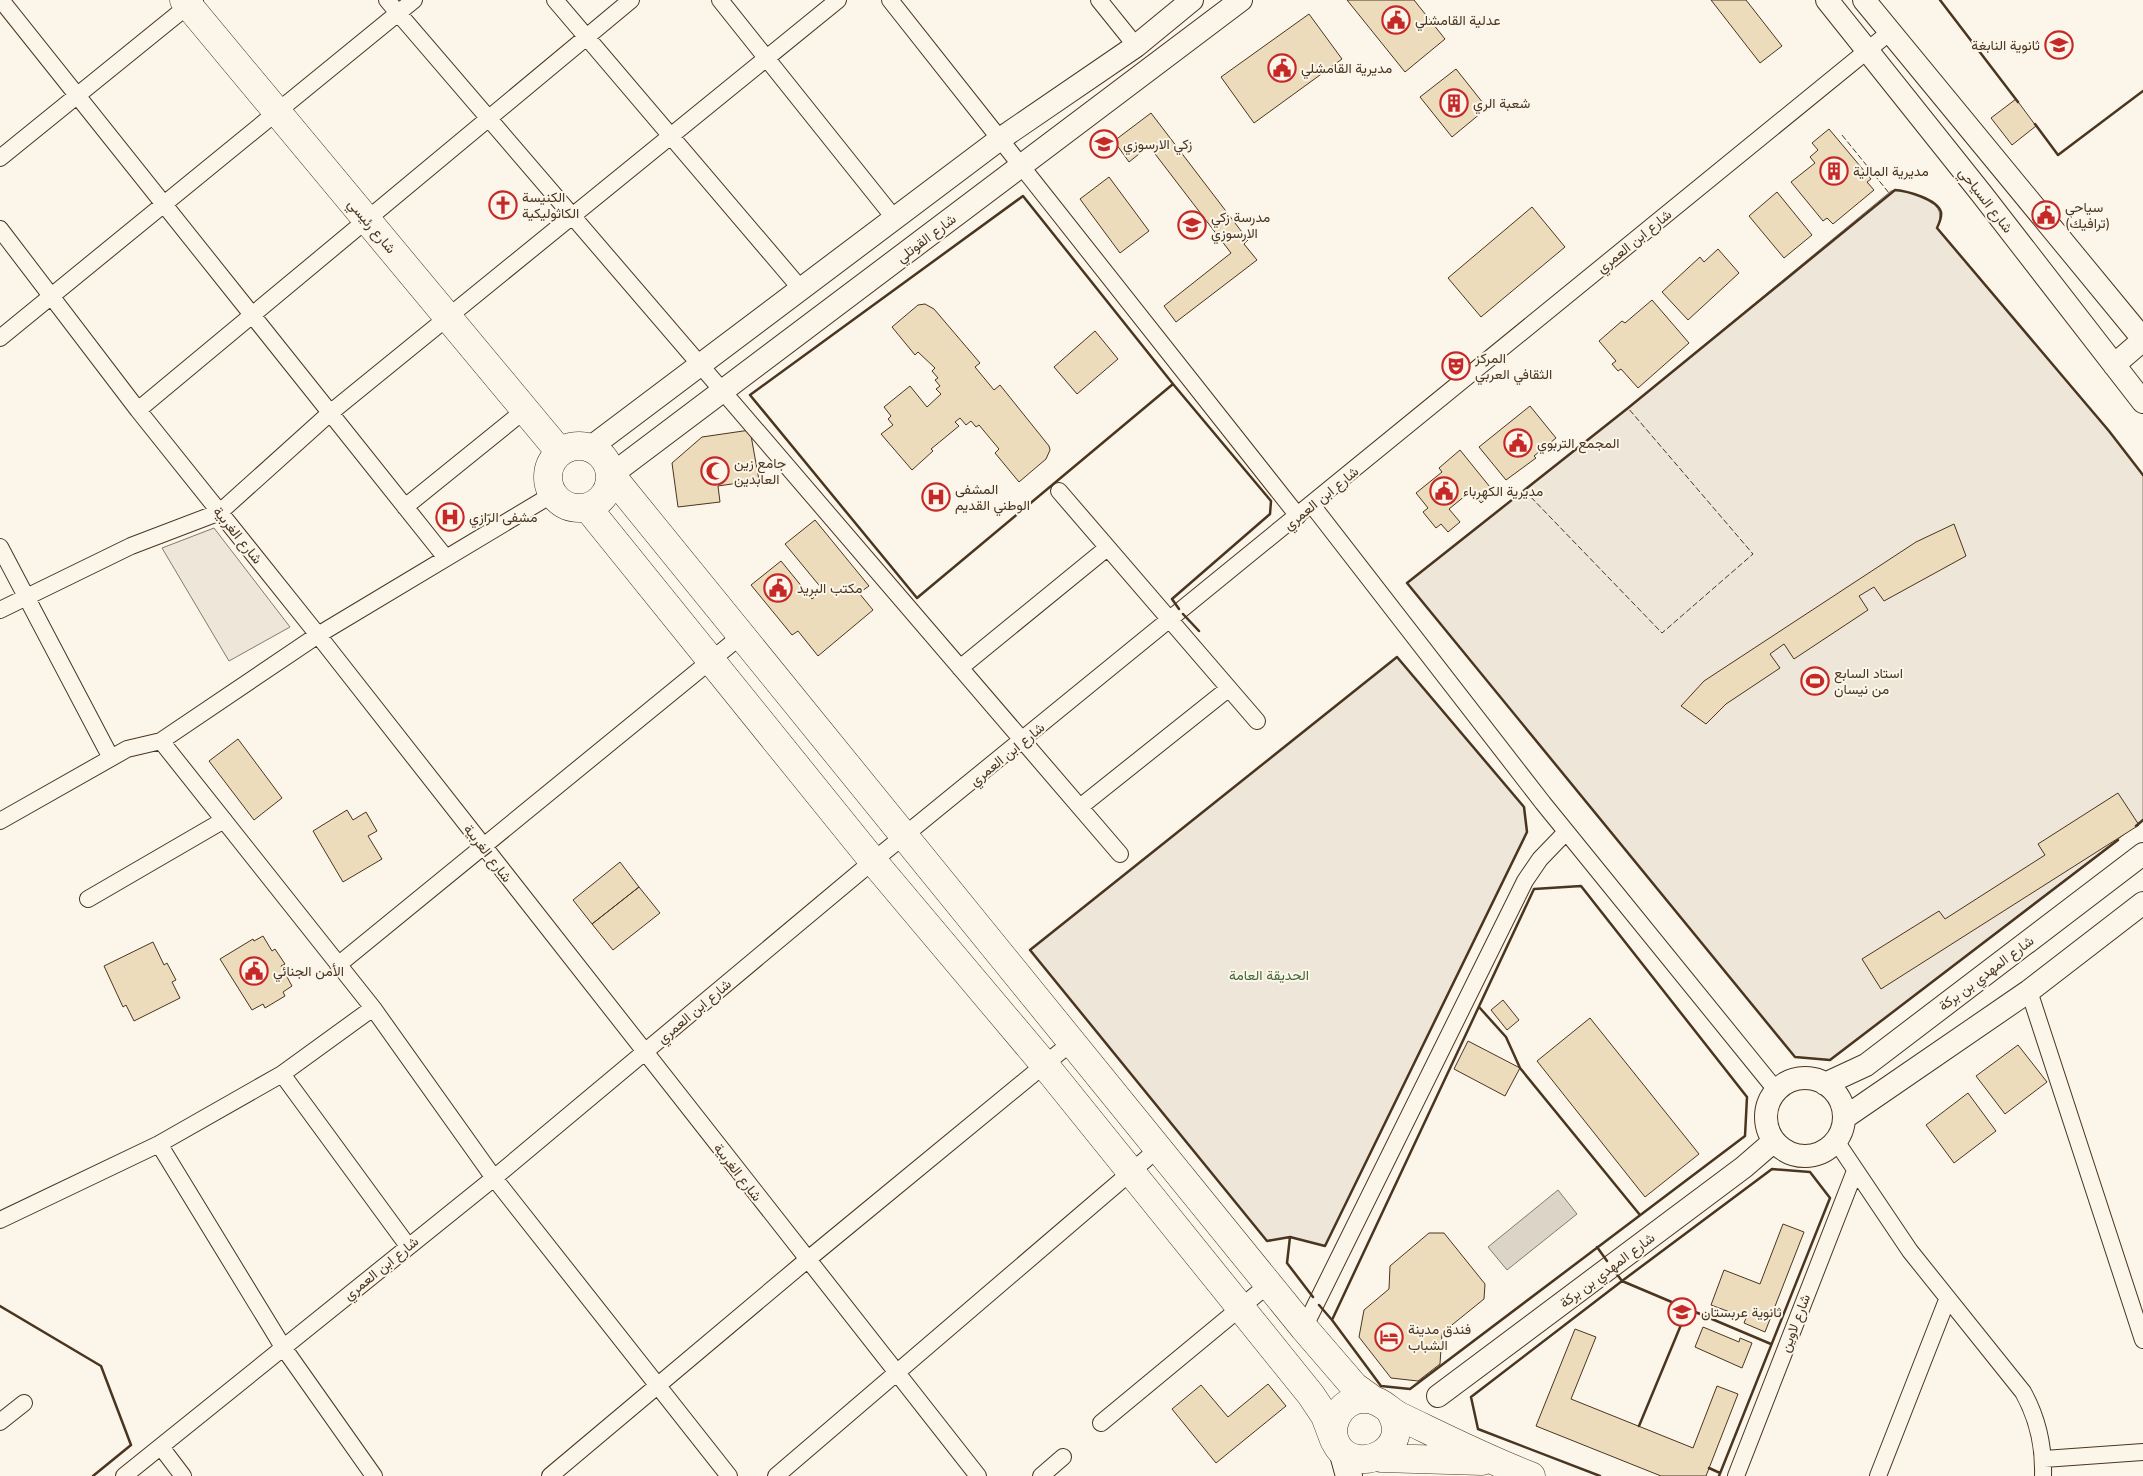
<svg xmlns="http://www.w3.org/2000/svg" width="2143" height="1476" font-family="'Nunito Sans',Vazirmatn,sans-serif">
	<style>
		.green { fill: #ede6d9; stroke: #887966 }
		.water { fill: #dcd4c6; stroke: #887966 }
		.building { fill: #ecdcbc; stroke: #4a3520 }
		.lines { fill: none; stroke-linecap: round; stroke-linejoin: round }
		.street-casing { stroke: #4a3520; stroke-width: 18 }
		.secondary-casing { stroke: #4a3520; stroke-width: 24 }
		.primary-casing { stroke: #4a3520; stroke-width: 28 }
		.highway-casing { stroke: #4a3520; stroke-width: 29 }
		.street { stroke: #fbf6e9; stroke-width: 16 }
		.secondary { stroke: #fbf6e9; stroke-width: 22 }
		.primary { stroke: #fbf6e9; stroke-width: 26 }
		.highway { stroke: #fbf6e9; stroke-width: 28 }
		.fence { stroke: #4a3520; stroke-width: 1; stroke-dasharray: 6 2.5; stroke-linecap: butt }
		.wall { stroke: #4a3520; stroke-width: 2.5 }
		.labels { text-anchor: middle; stroke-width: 4; stroke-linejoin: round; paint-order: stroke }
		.poi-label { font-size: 14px; fill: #4a3520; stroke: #fbf6e9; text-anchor: start }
		.street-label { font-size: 14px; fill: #4a3520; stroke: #fbf6e9 }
		.park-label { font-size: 14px; fill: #436837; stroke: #fbf6e9 }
	</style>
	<rect width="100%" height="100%" fill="#fbf6e9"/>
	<path class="green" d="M1899 190C1920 196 1949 201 1937 228L2109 431 2143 475V820L1830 1060 1795 1057 1407 583 1628 408 1891 191Z
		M214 528 290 627 229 661 162 548Z
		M1397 657 1524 807 1527 832 1325 1246 1290 1237 1267 1241 1030 950Z"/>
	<path class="water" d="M1558 1190 1577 1214 1507 1270 1488 1247Z"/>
	<path class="building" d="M1347 0H1414L1445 39 1405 72Z
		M1711 0H1746L1782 46 1760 63Z
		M1309 14 1342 59 1254 123 1221 77Z
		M1456 69 1487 108 1452 137 1420 97Z
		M2016 99 2036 126 2012 145 1991 118Z
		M1151 113 1248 240 1244 244 1257 260 1176 322 1164 306 1231 253 1149 146 1129 162 1114 141Z
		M1829 129 1871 179 1867 182 1874 190 1833 224 1827 218 1823 221 1791 182 1815 163 1810 157 1818 150 1812 143Z
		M1109 177 1149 231 1120 253 1080 199Z
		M1777 192 1812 235 1784 258 1749 216Z
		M1532 207 1565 247 1481 317 1448 278Z
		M1718 249 1739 273 1688 320 1662 292 1700 257 1704 262Z
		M1652 300 1689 343 1638 388 1621 369 1618 371 1612 364 1616 361 1599 341 1622 321 1625 323Z
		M925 304 934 309 980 363 975 367 994 390 1000 385 1049 446 1050 450 1046 459 1019 482 995 453 999 449 979 425 976 427 971 421 966 425 960 418 955 422 959 426 931 449 933 451 912 470 881 434 893 425 888 419 891 416 884 407 910 386 927 407 941 394 936 389 940 386 935 380 938 378 932 371 935 368 918 352 915 355 892 327 918 305Z
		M1095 331 1118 359 1077 394 1054 367Z
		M1530 406 1556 438 1534 456 1536 458 1506 480 1479 447Z
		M750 430 759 480 718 486 720 502 678 507 672 463 702 437Z
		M1460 450 1494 492 1481 503 1471 491 1449 509 1460 522 1448 532 1441 524 1436 528 1423 512 1428 508 1416 493 1442 472 1439 468Z
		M815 520 869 586 859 593 873 610 818 656 798 631 792 635 751 585 781 561 812 599 823 590 785 544Z
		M1954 524 1966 556 1884 601 1874 587 1859 596 1868 610 1794 659 1784 644 1770 654 1780 668 1726 704 1706 724 1681 706 1704 681 1916 542Z
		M238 739 282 798 254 820 209 761Z
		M2118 793 2139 825 1881 989 1862 959 1939 911 1945 919 2045 855 2038 844Z
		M347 810 353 820 366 812 377 831 368 836 382 859 343 882 313 831Z
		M620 862 639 887 592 924 573 900Z
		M639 887 660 913 613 950 592 924Z
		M263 936 272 951 275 949 285 964 281 966 292 986 283 992 285 996 265 1008 263 1004 252 1010 220 959 253 939 254 941Z
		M153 942 164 965 167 963 176 980 172 982 180 998 134 1021 126 1005 123 1007 104 966Z
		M1503 1000 1519 1020 1507 1030 1491 1010Z
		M1590 1018 1699 1154 1645 1197 1537 1061Z
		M1468 1041 1520 1068 1505 1096 1454 1069Z
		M2018 1045 2047 1082 2005 1114 1976 1076Z
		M1968 1093 1996 1131 1954 1163 1926 1125Z
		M1783 1224 1804 1232 1765 1332 1744 1323 1746 1318 1711 1305 1724 1270 1760 1284Z
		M1429 1233H1444L1485 1284 1484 1299 1442 1333 1440 1364 1418 1381 1391 1378 1359 1337 1364 1310 1389 1289 1390 1266Z
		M1703 1327 1739 1342 1740 1338 1752 1343 1742 1368 1695 1347Z
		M1575 1329 1596 1337 1571 1399 1693 1448 1717 1386 1738 1394 1706 1476H1661L1536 1426Z
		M1268 1384 1286 1406 1216 1463 1172 1409 1201 1385 1228 1417Z"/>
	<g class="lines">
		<g class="street-casing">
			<path id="street" d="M1 0 446 558
				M387 0 1120 854
				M555 0 801 289
				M720 0 895 219
				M890 0 1298 516
				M1099 0 1136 46
				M0 158 195 0
				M0 229 138 410 318 635 978 1476
				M0 338 414 0
				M138 410 631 0
				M1059 491 1257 721
				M1312 505 1543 803 1776 1090
				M405 507 525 410
				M0 547 111 758
				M0 610 131 546 220 512 330 413 838 0
				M960 668 1107 548
				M161 741 373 1008 494 1178 729 1476
				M1080 807 1228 689
				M0 821 127 749 161 741 318 635 553 494
				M88 899 224 820
				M338 965 742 635
				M2029 991 2143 1340
				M282 1074 408 1246
				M1836 1141 1910 1251 2023 1392C2038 1419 2044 1445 2043 1476
				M159 1144 283 1347 374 1476
				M0 1220 159 1144 282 1074 373 1008
				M1304 1328 1525 881 1540 859 1566 832
				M0 1422 24 1403
				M1101 1423 1269 1284
				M161 1447 183 1476
				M2044 1459 2143 1452
				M124 1476 494 1178 873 861 1890 32
				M550 1476 807 1260 1072 1042
				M776 1476 1159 1148
				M1041 1476 1063 1457
				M1736 1476 1855 1171
				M1878 1476 1947 1300"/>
		</g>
		<g class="secondary-casing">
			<path id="secondary" d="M1827 0 1981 193 2143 402
				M1864 0 2143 339
				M2114 365 2143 340
				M591 447 1000 139 1136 46 1192 0
				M611 475 1241 0
				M1766 1117a39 39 0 1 1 78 0a39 39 0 1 1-78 0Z
				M1825 1084 1866 1065 2143 854
				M1844 1118 2029 991 2143 903
				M1438 1396 1744 1167 1774 1141"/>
		</g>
		<g class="primary-casing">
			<path id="primary" d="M1343 1454 1349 1476"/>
		</g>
		<g class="highway-casing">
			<path id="highway" d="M184 0 560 452
				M548 477a31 31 0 1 1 62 0a31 31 0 1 1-62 0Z
				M611 475 1304 1328 1354 1386 1372 1399
				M587 507 873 861 1044 1064 1311 1395 1325 1416 1334 1440
				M1390 1411C1414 1449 1359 1476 1338 1447 1332 1438 1332 1427 1336 1418 1341 1406 1353 1398 1366 1399 1380 1399 1388 1410 1399 1416 1443 1437 1486 1459 1531 1476
				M1381 1458 1482 1461"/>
		</g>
		<use href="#street" class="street"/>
		<use href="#secondary" class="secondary"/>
		<use href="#primary" class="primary"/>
		<use href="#highway" class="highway"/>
		<path class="fence" d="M1842 135 1889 193
			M1525 491 1662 633 1753 554 1628 408"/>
		<path class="wall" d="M1940 0 2018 102
			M2035 124 2058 155 2143 91
			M1023 196 1173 384 917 598 750 395Z
			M1173 384 1271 501 1270 514 1172 599 1179 609
			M1183 614 1199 631
			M1397 657 1524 807 1527 832 1325 1246 1290 1237 1267 1241 1030 950Z
			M2136 826 2143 820
			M2118 840 1830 1060 1795 1057 1407 583 1628 408 1895 190C1907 191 1937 199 1941 212 1942 218 1939 223 1937 228L2109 431 2143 475
			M1581 886 1747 1097 1745 1136 1410 1389 1381 1386 1332 1320 1534 889Z
			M1479 1007 1506 1037 1520 1068 1640 1215
			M1290 1237 1287 1263 1313 1297
			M1597 1247 1607 1261
			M1616 1273 1622 1281 1771 1344
			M1319 1305 1332 1320
			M0 1306 101 1366 131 1445 93 1476
			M1639 1426 1688 1308
			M1709 1468 1720 1473
			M1600 1476 1478 1429 1471 1397 1622 1281 1772 1169 1810 1172 1830 1198 1719 1476"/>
	</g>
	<defs>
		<g id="civic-ring" transform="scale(1.4375)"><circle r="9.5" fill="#fbf6e9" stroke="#c62828" stroke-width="1.5"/><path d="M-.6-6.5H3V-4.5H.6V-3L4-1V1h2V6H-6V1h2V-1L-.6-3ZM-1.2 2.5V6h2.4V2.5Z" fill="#c62828"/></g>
		<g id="school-ring" transform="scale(1.4375)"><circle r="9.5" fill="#fbf6e9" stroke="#c62828" stroke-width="1.5"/><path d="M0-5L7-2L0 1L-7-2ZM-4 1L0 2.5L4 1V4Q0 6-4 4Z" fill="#c62828"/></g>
		<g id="building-ring" transform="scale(1.4375)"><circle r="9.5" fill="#fbf6e9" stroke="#c62828" stroke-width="1.5"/><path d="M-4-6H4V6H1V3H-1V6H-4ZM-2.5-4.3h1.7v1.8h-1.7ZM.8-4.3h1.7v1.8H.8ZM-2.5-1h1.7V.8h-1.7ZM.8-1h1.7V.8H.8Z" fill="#c62828"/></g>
		<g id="church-ring" transform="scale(1.4375)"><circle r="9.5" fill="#fbf6e9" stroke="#c62828" stroke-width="1.5"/><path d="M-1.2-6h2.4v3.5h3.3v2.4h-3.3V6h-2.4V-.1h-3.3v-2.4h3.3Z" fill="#c62828"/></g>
		<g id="theatre-ring" transform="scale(1.4375)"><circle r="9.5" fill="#fbf6e9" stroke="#c62828" stroke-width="1.5"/><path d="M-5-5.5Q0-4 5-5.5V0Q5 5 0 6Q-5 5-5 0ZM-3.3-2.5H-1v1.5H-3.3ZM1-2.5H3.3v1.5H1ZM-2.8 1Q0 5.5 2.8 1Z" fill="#c62828"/></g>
		<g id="mosque-ring" transform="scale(1.4375)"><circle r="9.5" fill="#fbf6e9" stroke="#c62828" stroke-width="1.5"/><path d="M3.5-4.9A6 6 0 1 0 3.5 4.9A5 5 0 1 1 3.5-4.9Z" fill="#c62828"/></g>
		<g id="hospital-ring" transform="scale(1.4375)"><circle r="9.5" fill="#fbf6e9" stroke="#c62828" stroke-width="1.5"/><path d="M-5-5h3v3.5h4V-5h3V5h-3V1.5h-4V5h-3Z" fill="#c62828"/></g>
		<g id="stadium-ring" transform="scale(1.4375)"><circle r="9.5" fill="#fbf6e9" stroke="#c62828" stroke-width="1.5"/><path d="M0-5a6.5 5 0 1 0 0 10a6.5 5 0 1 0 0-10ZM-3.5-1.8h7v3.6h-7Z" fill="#c62828"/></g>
		<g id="hotel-ring" transform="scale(1.4375)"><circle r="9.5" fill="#fbf6e9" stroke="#c62828" stroke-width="1.5"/><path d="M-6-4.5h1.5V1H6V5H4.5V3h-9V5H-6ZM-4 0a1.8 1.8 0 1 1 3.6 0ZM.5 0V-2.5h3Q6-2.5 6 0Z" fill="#c62828"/></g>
	</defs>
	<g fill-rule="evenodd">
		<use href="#civic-ring" x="1396" y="20"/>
		<use href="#school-ring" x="2059" y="45"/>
		<use href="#civic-ring" x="1282" y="68"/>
		<use href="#building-ring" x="1454" y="103"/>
		<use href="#school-ring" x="1104" y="144"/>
		<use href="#building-ring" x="1834" y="171"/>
		<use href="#church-ring" x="503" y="205"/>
		<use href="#civic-ring" x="2046" y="215"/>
		<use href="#school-ring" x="1192" y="225"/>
		<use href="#theatre-ring" x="1456" y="366"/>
		<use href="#civic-ring" x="1518" y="443"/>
		<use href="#mosque-ring" x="715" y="471"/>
		<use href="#civic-ring" x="1444" y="491"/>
		<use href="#hospital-ring" x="936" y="497"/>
		<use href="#hospital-ring" x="450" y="517"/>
		<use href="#civic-ring" x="778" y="588"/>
		<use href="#stadium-ring" x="1815" y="681"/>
		<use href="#civic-ring" x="254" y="971"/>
		<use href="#school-ring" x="1682" y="1312"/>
		<use href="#hotel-ring" x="1389" y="1337"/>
	</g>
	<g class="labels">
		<g class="poi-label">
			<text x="1415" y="25">عدلية القامشلي</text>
			<text x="2040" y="50" text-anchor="end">ثانوية النابغة</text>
			<text x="1301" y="73">مديرية القامشلي</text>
			<text x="1473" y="108">شعبة الري</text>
			<text x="1123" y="149">زكي الارسوزي</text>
			<text x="1853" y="176">مديرية المالية</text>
			<text x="522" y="202">الكنيسة<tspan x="522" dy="16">الكاثوليكية</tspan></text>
			<text x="2065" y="212">سياحي<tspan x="2065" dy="16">(ترافيك)</tspan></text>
			<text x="1211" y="222">مدرسة زكي<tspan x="1211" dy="16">الارسوزي</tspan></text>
			<text x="1475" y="363">المركز<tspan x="1475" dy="16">الثقافي العربي</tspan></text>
			<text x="1537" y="448">المجمع التربوي</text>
			<text x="734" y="468">جامع زين<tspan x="734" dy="16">العابدين</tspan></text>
			<text x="955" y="494">المشفى<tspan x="955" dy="16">الوطني القديم</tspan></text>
			<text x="1463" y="496">مديرية الكهرباء</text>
			<text x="469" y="522">مشفى الرّازي</text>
			<text x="797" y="593">مكتب البريد</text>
			<text x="1834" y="678">استاد السابع<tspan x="1834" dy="16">من نيسان</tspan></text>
			<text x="273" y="976">الأمن الجنائي</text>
			<text x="1701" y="1317">ثانوية عربستان</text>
			<text x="1408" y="1334">فندق مدينة<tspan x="1408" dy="16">الشباب</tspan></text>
		</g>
		<g class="street-label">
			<text transform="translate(1986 200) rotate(52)" y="5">شارع السياحي</text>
			<text transform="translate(372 226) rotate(50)" y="5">شارع رئيسي</text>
			<text transform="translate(926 238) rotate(-37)" y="5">شارع القوتلي</text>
			<text transform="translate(1634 241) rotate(-39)" y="5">شارع ابن العمري</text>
			<text transform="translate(1321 498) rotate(-39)" y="5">شارع ابن العمري</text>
			<text transform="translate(238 535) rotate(51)" y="5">شارع الغربية</text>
			<text transform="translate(1007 754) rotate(-39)" y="5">شارع ابن العمري</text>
			<text transform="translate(488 853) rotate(52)" y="5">شارع الغربية</text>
			<text transform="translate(1986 973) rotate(-37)" y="5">شارع المهدي بن بركة</text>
			<text transform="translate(694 1011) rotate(-40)" y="5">شارع ابن العمري</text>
			<text transform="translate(738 1172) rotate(52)" y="5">شارع الغربية</text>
			<text transform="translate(381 1268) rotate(-39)" y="5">شارع ابن العمري</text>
			<text transform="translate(1607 1270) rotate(-37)" y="5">شارع المهدي بن بركة</text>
			<text transform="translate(1795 1323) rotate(-69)" y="5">شارع لاوين</text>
		</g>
		<g class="park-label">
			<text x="1269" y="980">الحديقة العامة</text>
		</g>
	</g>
</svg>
